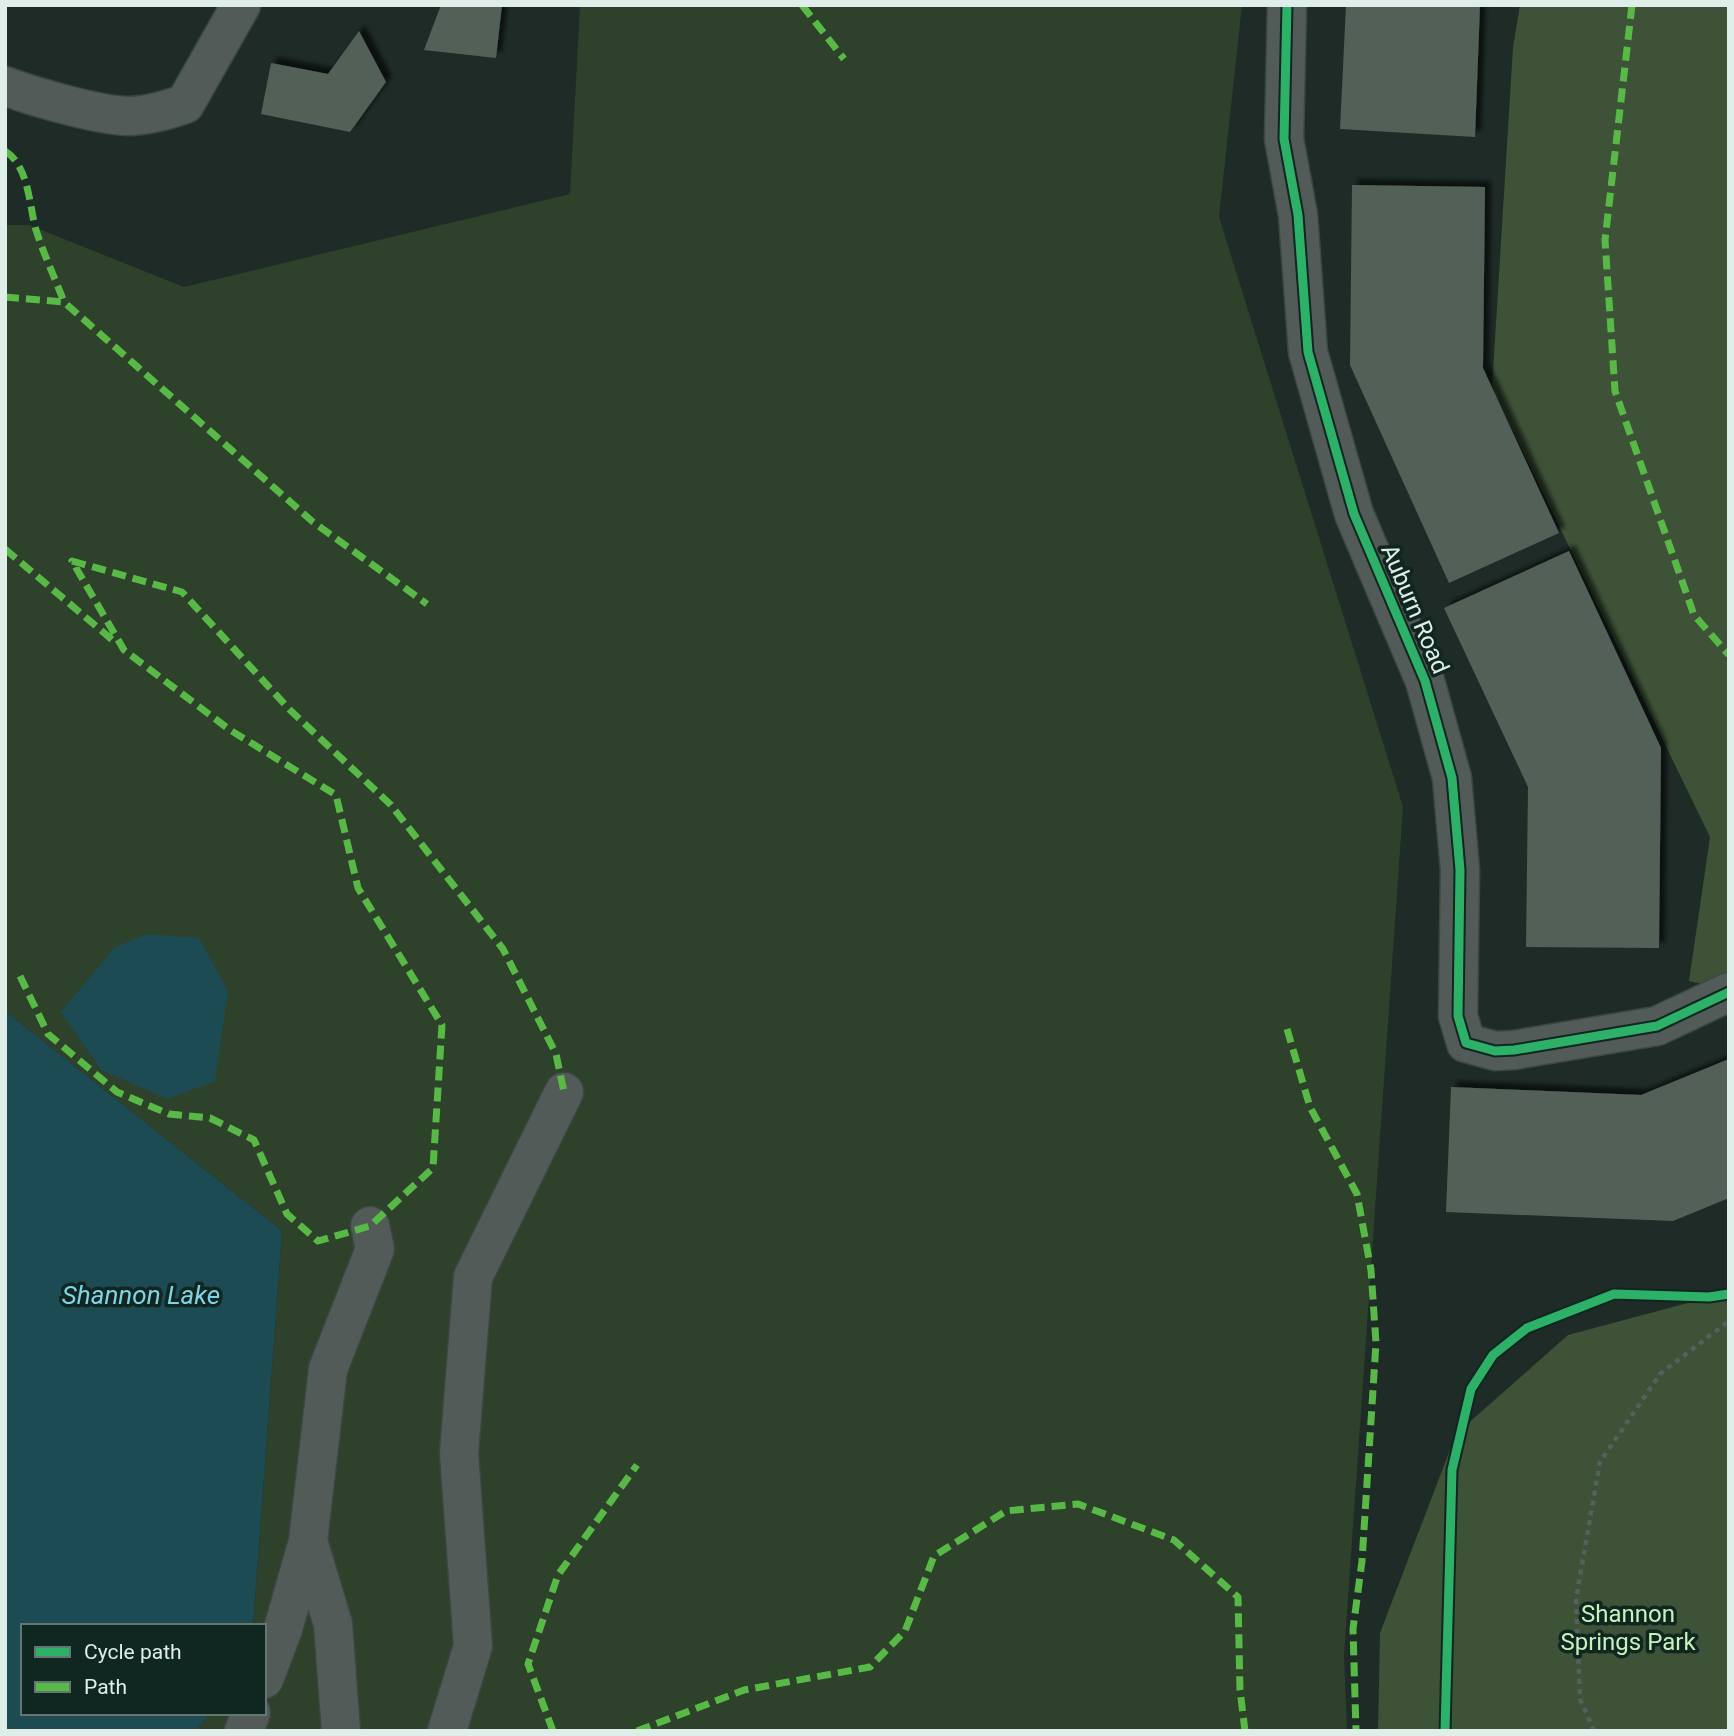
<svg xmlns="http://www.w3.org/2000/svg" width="1734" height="1736" font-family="Roboto,sans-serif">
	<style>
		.green { fill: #2e412a }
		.forest { fill: #3d5237 }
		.water { fill: #1d4b54 }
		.building { fill: #526059; filter: url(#shadow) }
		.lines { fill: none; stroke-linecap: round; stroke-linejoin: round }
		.minor-casing { stroke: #3c4743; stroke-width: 41 }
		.path { stroke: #565f5d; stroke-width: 4.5; stroke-dasharray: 5 5; stroke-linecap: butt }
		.minor { stroke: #525b58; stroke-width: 38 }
		.quiet { stroke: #58b947; stroke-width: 7; stroke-dasharray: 14 7; stroke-linecap: butt }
		.cycleway-casing { stroke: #102620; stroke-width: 13 }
		.cycleway { stroke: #2db169; stroke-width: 9 }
		.labels { text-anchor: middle; stroke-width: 7; stroke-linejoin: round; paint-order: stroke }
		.street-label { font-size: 24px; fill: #e0eee9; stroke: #102620 }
		.park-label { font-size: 24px; fill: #c8f2bb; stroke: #102620 }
		.water-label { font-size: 26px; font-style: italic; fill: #80d4e7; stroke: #102620 }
	</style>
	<defs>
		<filter id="shadow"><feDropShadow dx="6" dy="-6" stdDeviation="2" flood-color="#0009"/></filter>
	</defs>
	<rect width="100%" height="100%" fill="#1e2b27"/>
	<path class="green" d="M580 5H1242L1219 217 1403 807 1344 1656 1347 1729 1345 1731H196L210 1713H264V1626H253L282 1231 5 1011V225H29L184 287 570 194Z"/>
	<path class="forest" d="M1520 5H1729V990L1689 981 1710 837 1492 388 1513 47Z
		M1729 1292V1731H1378L1380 1633 1456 1434 1568 1335Z"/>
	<path class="water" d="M148 934 199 938 228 991 215 1081 168 1099 101 1070 61 1012 115 947Z
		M5 1011 282 1231 253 1626H23V1713H210L196 1731H5Z"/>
	<path class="building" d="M441 5H502L496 58 424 50Z
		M1346 5H1480L1475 137 1340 129Z
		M359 31 386 82 350 132 261 114 271 63 328 74Z
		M1352 185 1485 187 1483 368 1559 533 1449 583 1350 365Z
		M1569 551 1661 748 1659 948 1526 947 1528 787 1444 608Z
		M1729 1059V1198L1673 1221 1446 1212 1451 1087 1641 1095Z"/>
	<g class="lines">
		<g class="minor-casing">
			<path id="minor" d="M1287 5 1284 139 1298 215 1308 352 1354 514 1425 681 1452 778 1460 870 1458 1016 1466 1043 1495 1051 1514 1050 1657 1026 1729 992
				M5 86C34 97 103 117 132 116 151 115 167 110 185 104L241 5
				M308 1541 333 1624 341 1731
				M264 1679 283 1629 308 1541 328 1369 375 1249 370 1226
				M244 1731 251 1713
				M447 1731 473 1646 459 1453 473 1277 564 1092"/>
		</g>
		<path class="path" d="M1594 1731 1580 1699 1576 1599 1600 1462 1660 1374 1729 1321"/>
		<use href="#minor" class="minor"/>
		<path class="quiet" d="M802 5 844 59
			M1632 5 1605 240 1615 391 1694 615 1729 655
			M5 151C29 166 29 205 36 230 44 255 55 278 64 302
			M5 297 64 302 313 522 427 604
			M5 549 116 643
			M20 976 48 1034 117 1092 169 1114 210 1118 254 1140 287 1214 318 1241 370 1226 433 1168 442 1025 358 888 336 795 230 730 124 650 72 561 182 592 290 710 391 805 503 949 556 1054 564 1092
			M1287 1029 1310 1107 1357 1194 1371 1270 1376 1343 1362 1561 1353 1629 1356 1731
			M553 1731 528 1664 558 1575 637 1465
			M637 1731 744 1690 870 1667 905 1631 934 1556 1006 1511 1078 1504 1174 1540 1238 1597 1240 1690 1245 1731"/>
		<g class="cycleway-casing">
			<path id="cycleway" d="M1287 5 1284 139 1298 215 1308 352 1354 514 1425 681 1452 778 1460 870 1458 1016 1466 1043 1495 1051 1514 1050 1657 1026 1729 992
				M1445 1731 1452 1470 1471 1389 1493 1355 1527 1328 1614 1294 1709 1297 1729 1294"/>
		</g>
		<use href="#cycleway" class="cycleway"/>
	</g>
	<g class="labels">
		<g class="street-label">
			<text transform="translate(1415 609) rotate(67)" y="8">Auburn Road</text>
		</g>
		<g class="park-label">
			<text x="1628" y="1622">Shannon<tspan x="1628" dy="28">Springs Park</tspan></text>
		</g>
		<g class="water-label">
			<text x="141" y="1304">Shannon Lake</text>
		</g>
	</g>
	<rect width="1734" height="1736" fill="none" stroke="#e0eee9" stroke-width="14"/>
	<rect x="21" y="1624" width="245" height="91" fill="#102620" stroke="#637670" stroke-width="2"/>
	<rect x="35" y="1647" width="35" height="10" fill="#2db169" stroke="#637670" stroke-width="2"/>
	<text x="84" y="1659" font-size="21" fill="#e0eee9">Cycle path</text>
	<rect x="35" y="1682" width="35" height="10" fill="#58b947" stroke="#637670" stroke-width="2"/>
	<text x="84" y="1694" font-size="21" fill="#e0eee9">Path</text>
</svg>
